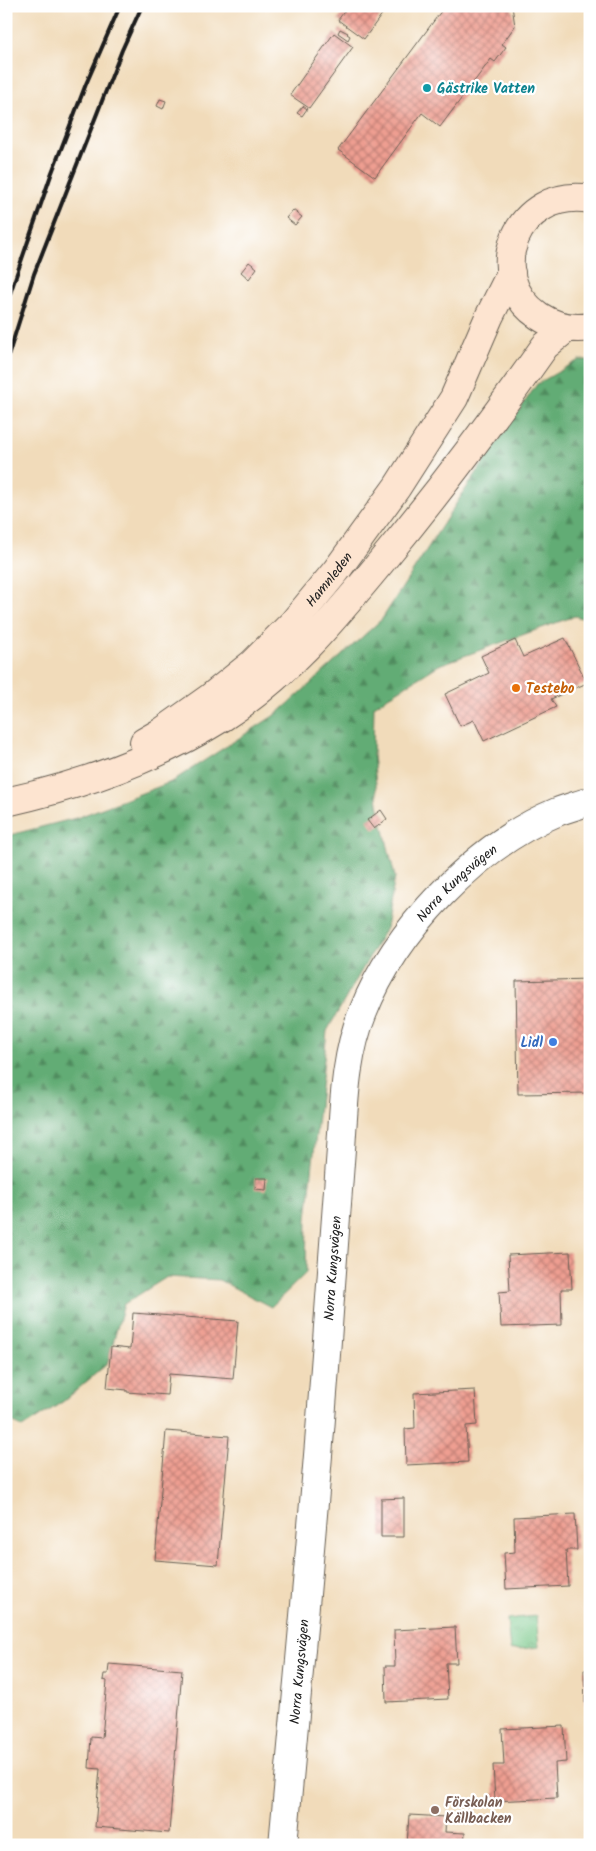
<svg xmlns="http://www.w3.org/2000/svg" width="596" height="1851" font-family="Kalam,sans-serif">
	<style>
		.grass { fill: url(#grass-tufts); stroke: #4a7252 }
		.forest { fill: url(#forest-firs); stroke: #3f6448 }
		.building { fill: url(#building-cross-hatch) }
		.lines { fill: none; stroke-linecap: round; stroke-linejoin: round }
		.tertiary-casing { stroke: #675f53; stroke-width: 30 }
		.secondary-casing { stroke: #675f53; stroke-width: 30 }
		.tertiary { stroke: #fff; stroke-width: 28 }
		.secondary { stroke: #fde4d0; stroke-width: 28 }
		.rail { stroke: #1c1c1c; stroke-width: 4 }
		.culture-dot { fill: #0f9aa8; stroke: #fff; stroke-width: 2 }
		.food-dot { fill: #e8710a; stroke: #fff; stroke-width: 2 }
		.shop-dot { fill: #3f7fe0; stroke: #fff; stroke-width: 2 }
		.education-dot { fill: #8d6e63; stroke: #fff; stroke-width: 2 }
		.labels { text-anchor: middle; stroke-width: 4.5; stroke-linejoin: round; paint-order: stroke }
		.culture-label { font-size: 14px; font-weight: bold; fill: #0d838f; stroke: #fff; text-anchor: start }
		.street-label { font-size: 14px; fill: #1c1c1c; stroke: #fff }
		.food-label { font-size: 14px; font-weight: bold; fill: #c56008; stroke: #fff; text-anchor: start }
		.shop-label { font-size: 14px; font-weight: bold; fill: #366cbe; stroke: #fff; text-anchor: end }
		.education-label { font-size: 14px; font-weight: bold; fill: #785e54; stroke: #fff; text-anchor: start }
	</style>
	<defs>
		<pattern id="grass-tufts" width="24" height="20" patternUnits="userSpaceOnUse" patternTransform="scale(1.25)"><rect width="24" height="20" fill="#78c788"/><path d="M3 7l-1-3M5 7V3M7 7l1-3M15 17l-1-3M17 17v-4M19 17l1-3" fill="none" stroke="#67aa75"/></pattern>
		<pattern id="forest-firs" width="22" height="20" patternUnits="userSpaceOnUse" patternTransform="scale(1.25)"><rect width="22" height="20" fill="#62ac74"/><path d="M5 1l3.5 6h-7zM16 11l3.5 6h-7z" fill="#508b5e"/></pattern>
		<pattern id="building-cross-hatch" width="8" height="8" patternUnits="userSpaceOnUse" patternTransform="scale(1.25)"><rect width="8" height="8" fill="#ee9e91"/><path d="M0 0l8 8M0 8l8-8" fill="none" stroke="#c08076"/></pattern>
	</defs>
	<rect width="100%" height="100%" fill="#fff"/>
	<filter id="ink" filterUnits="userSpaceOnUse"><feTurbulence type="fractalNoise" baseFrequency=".02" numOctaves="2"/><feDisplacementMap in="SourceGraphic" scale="10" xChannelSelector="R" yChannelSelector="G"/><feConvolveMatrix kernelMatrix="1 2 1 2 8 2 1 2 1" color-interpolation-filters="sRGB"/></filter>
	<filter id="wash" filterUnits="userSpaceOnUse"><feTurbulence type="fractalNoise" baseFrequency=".0096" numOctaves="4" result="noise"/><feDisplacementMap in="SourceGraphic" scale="20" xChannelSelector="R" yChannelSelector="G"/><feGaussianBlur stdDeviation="1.12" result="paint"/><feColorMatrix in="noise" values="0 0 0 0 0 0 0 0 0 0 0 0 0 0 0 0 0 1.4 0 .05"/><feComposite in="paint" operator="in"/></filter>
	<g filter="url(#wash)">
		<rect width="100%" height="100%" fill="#f1dbba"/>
		<path class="grass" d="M536 1616 539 1647 510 1650 507 1619Z"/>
		<path class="forest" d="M579 360H590V621L575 616 439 665 374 706 373 755 378 804 395 877 386 928 327 1031 307 1219 306 1273 271 1307 219 1280 167 1277 124 1304 107 1364 64 1401 22 1428 6 1417V836L76 818 171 782 278 713 382 619 463 493 537 384Z"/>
		<g id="blocks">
			<path class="building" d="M348 6H388L364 39 338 20Z
				M445 6H512L515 26 502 44 506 47 495 62 491 59 440 127 422 113 375 177 338 150Z
				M340 29 348 33 347 34 350 36 348 40 338 33Z
				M334 33 353 47 309 108 290 95Z
				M160 99 166 101 163 109 157 106Z
				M303 106 307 109 302 116 297 113Z
				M293 210 302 217 295 225 286 218Z
				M249 262 257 268 249 279 241 272Z
				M565 638 587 683 551 699 556 707 484 741 474 720 460 726 445 694 489 673 481 656 515 640 523 657Z
				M381 810 387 819 374 829 367 820Z
				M590 979V1093L518 1094 516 981Z
				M256 1178H267L266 1190 255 1189Z
				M570 1252 572 1289H561L562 1325 501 1327 499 1292 510 1291 508 1255Z
				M133 1313 238 1321 233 1379 169 1374 167 1395 127 1392V1390L107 1388 111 1347 130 1349Z
				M475 1390 477 1425 466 1426 468 1462 406 1465 405 1429 415 1428 414 1393Z
				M166 1431 229 1436 218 1565 155 1560Z
				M404 1498V1537H381V1499Z
				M575 1514 577 1550H566L568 1586 506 1589 504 1553 515 1552 514 1517Z
				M455 1627 457 1663H446L448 1699 386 1702 385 1666H395L394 1630Z
				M109 1664 182 1670 169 1833 95 1827 100 1769 89 1768 91 1737 102 1738 107 1681 103 1680 104 1674H108Z
				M584 1670H590V1703H585Z
				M564 1726 566 1762 555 1763 557 1798 495 1801 493 1765H504L502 1729Z
				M409 1815 446 1817 445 1832 465 1833 464 1845H407Z"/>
		</g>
	</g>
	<g filter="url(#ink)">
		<use href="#blocks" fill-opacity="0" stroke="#675f53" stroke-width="1"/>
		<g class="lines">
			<g class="tertiary-casing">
				<g id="tertiary">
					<path id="s1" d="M283 1845C299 1667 317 1490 329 1312 333 1258 337 1204 341 1149 344 1104 345 1055 363 1012 395 931 475 846 557 812 567 808 579 805 590 801"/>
				</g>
			</g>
			<g class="secondary-casing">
				<g id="secondary">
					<path d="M590 199C517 187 480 276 539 316 554 326 572 330 590 327"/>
					<path id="s2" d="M144 742 163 731 211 697 252 664 293 623 336 571 397 487 454 398 489 317 511 273"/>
					<path d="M6 802C83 785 156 759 223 717 286 677 334 619 381 562 439 492 493 420 545 346L567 328"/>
				</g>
			</g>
			<use href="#tertiary" class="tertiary"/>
			<use href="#secondary" class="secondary"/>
			<path class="rail" d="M6 305 51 175 86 84 120 6
				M6 363 34 274 122 50 142 6"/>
		</g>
	</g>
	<circle class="culture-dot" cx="427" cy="88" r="5"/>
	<circle class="food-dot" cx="516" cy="688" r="5"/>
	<circle class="shop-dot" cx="553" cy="1042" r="5"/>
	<circle class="education-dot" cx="435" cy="1810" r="5"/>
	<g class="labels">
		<g class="culture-label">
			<text x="437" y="93">Gästrike Vatten</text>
		</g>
		<g class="street-label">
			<text dy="5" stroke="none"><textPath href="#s2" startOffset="248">Hamnleden</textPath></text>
			<text dy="5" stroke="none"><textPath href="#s1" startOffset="999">Norra Kungsvägen</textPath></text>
			<text dy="5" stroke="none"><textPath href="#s1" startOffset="579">Norra Kungsvägen</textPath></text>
			<text dy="5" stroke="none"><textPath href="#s1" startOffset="174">Norra Kungsvägen</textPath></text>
		</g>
		<g class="food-label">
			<text x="526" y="693">Testebo</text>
		</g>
		<g class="shop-label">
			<text x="543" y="1047">Lidl</text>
		</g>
		<g class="education-label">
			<text x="445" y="1807">Förskolan<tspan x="445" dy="16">Källbacken</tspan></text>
		</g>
	</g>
	<rect width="596" height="1851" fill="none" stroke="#fff" stroke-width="25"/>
</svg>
